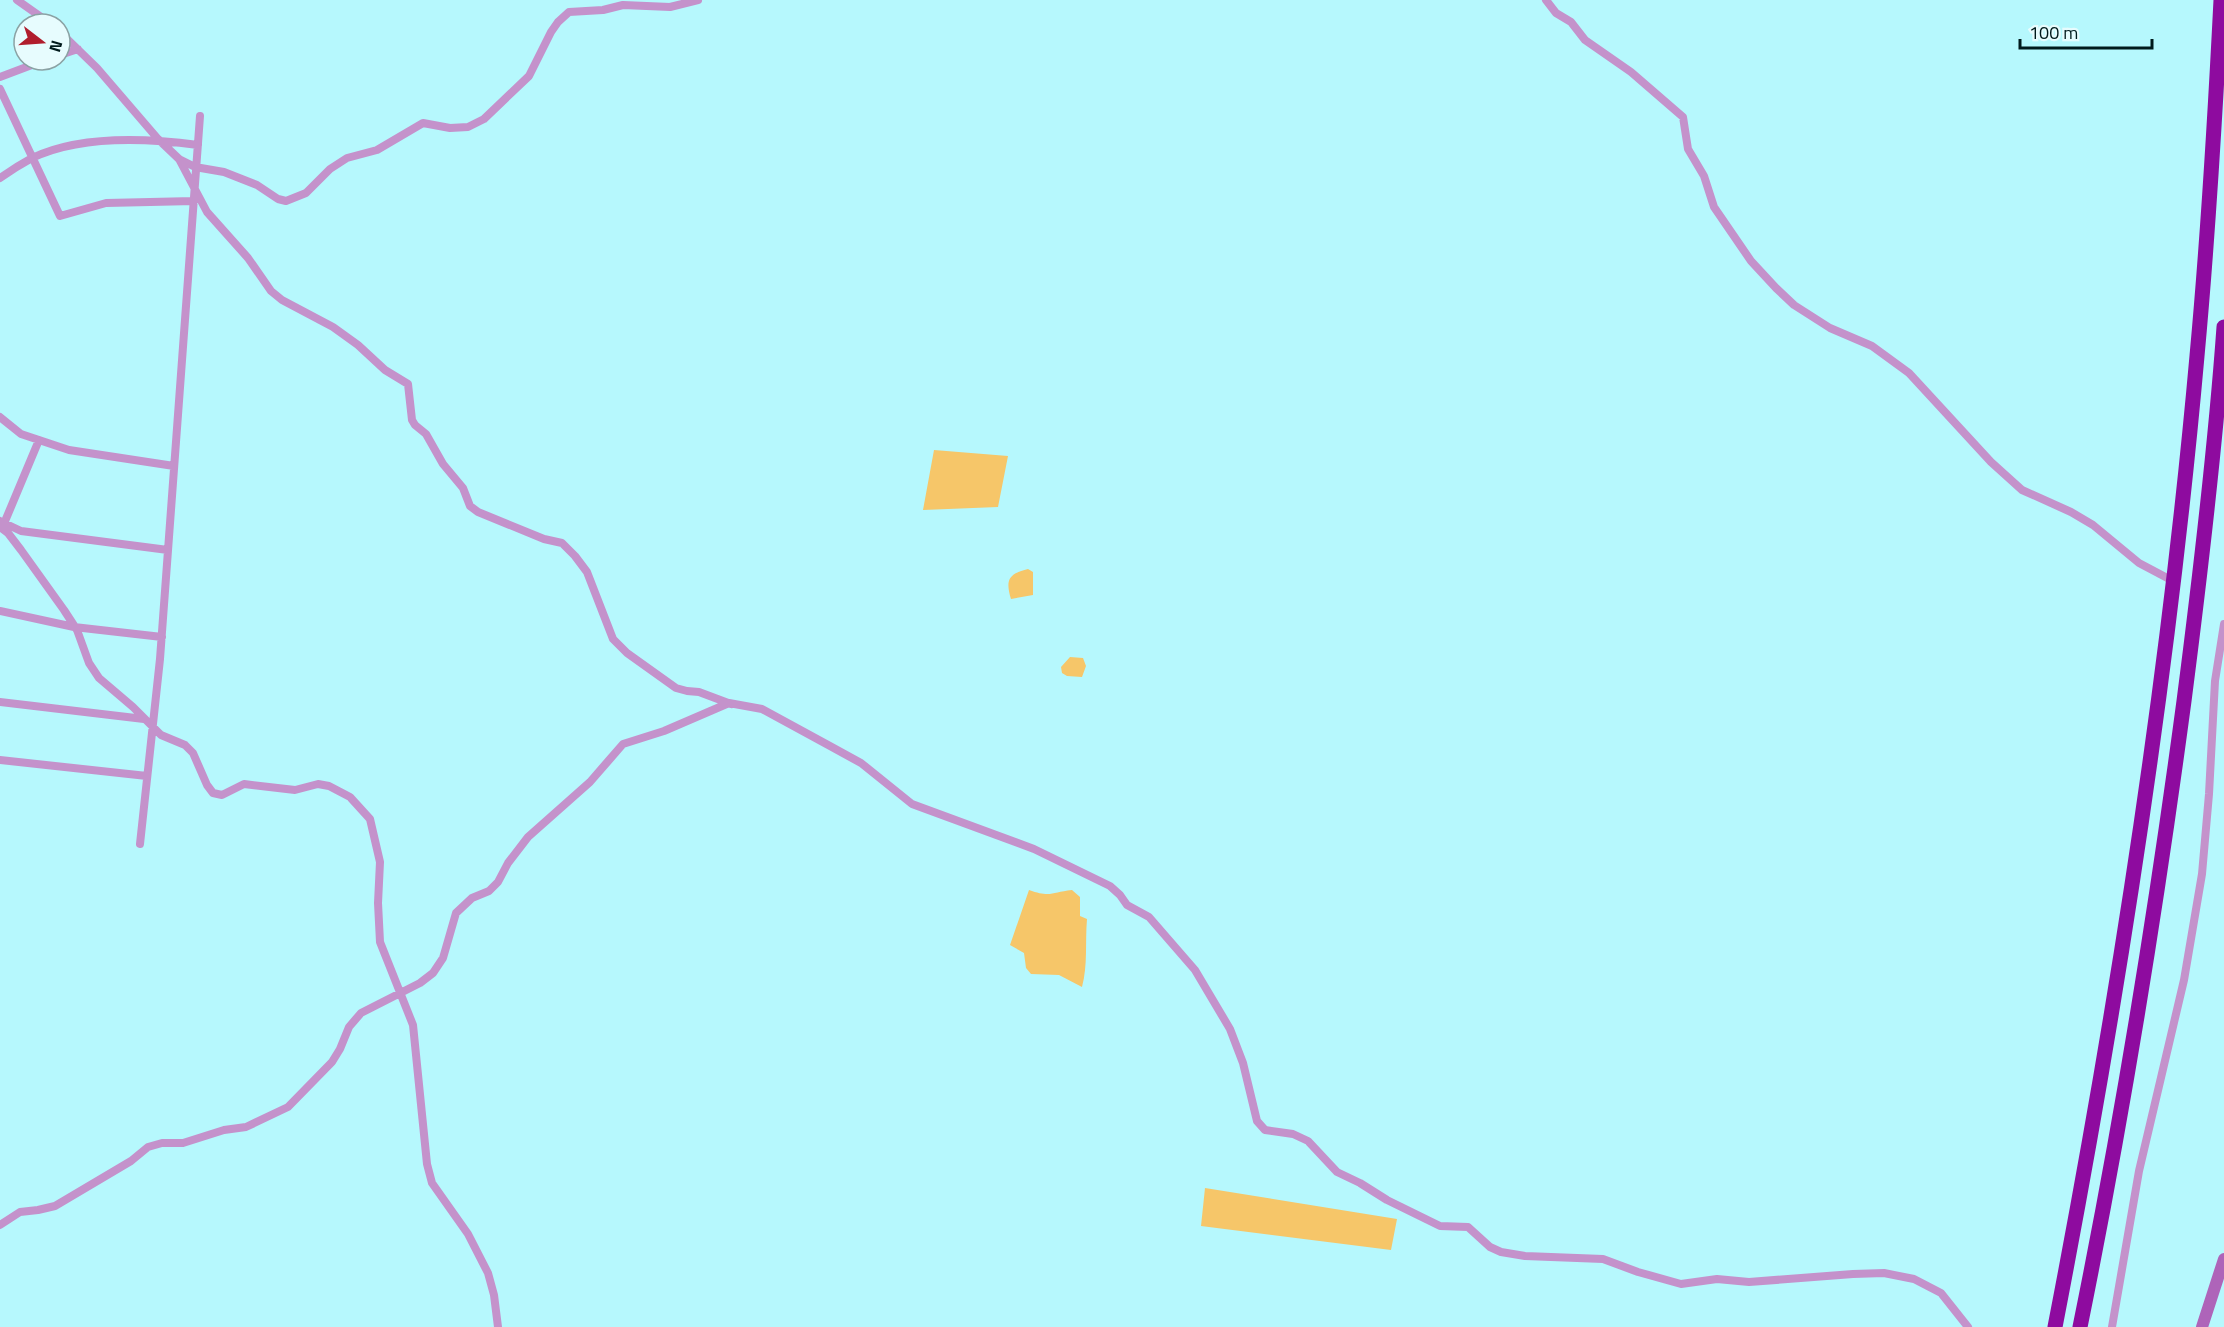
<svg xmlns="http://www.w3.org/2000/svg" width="2224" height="1327" font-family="'Titillium Web',sans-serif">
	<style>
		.green { fill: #f6c669 }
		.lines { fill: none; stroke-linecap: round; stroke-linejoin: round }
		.street { stroke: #c492cb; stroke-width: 8 }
		.secondary { stroke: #ae64b9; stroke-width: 12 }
		.highway { stroke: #8e0b9f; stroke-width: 15 }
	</style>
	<rect width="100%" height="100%" fill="#b6f8fd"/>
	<path class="green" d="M934 450 1008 456 998 507 923 510Z
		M1028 569 1033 572V595L1011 599C1005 579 1009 574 1028 569Z
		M1070 657 1083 658 1086 666 1082 677 1067 676 1062 673 1061 667Z
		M1029 890C1051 898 1052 892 1072 890L1080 897V916L1087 919C1085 942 1088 965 1082 987L1059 975 1031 974 1026 968 1024 953 1010 945Z
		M1205 1188 1397 1219 1391 1250 1201 1226Z"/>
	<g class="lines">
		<path class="street" d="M17 0 51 24
			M1546 0 1556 13 1571 22 1585 40 1631 72 1683 117 1688 149 1704 176 1714 207 1751 261 1776 288 1794 305 1830 328 1872 346 1909 373 1991 462 2022 490 2071 512 2093 525 2139 563 2173 581
			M60 32 97 68 158 139 179 159 195 167 224 172 257 185 278 199 286 201 306 193 330 169 347 158 377 150 423 123 450 128 468 127 484 119 529 76 551 32 558 22 569 12 603 10 623 5 670 7 698 0
			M60 55 78 49
			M0 77 45 60
			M0 89 60 216 106 203 194 201
			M179 159 207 212 248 258 271 291 282 300 333 327 358 345 385 370 408 384 412 420 415 425 426 434 443 464 463 488 470 506 478 512 544 539 562 543 575 556 587 572 613 639 627 653 676 688 687 691 699 692 731 704
			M0 178C10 171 21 164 32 158 80 135 146 138 198 145
			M0 417 21 434 69 450 174 466
			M0 521 21 531 168 550
			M3 526 39 440
			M0 527 8 533 21 550 64 610 77 630 89 663 99 678 133 707 161 735 185 745 193 753 207 785 213 793 222 795 244 784 295 790 318 784 329 786 350 797 370 819 380 862 378 903 380 942 413 1025 427 1164 432 1183 468 1234 488 1273 494 1295 498 1327
			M0 611 74 627 162 637
			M0 702 144 719
			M0 760 147 776
			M140 844 160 659 200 116
			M0 1225 20 1212 38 1210 55 1206 131 1161 148 1147 162 1143H183L224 1130 246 1127 288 1107 332 1062 340 1049 349 1027 361 1013 420 983 433 973 443 958 456 913 472 898 489 891 498 882 508 863 528 837 590 782 623 744 664 731 729 703 762 709 830 746 861 763 912 804 1034 849 1110 886 1120 895 1127 905 1149 917 1195 970 1230 1029 1243 1063 1257 1121 1265 1130 1293 1134 1308 1141 1337 1172 1360 1183 1387 1200 1440 1226 1468 1227 1490 1247 1501 1252 1525 1256 1603 1259 1638 1272 1681 1284 1717 1279 1749 1282 1853 1274 1884 1273 1914 1279 1941 1293 1968 1327
			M2112 1327 2139 1171 2184 980 2202 874 2209 794 2215 681 2224 624"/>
		<path class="secondary" d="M2202 1327 2224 1259"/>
		<path class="highway" d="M2055 1327C2117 1006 2168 682 2197 356 2208 237 2215 119 2221 0
			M2080 1327C2122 1120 2156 911 2184 701 2200 577 2215 452 2224 327"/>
	</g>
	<g transform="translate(42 42) rotate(107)"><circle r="28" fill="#e7fcfe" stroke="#8ba2a4" stroke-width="1.5"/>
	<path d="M0-4.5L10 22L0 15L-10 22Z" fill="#b01d2d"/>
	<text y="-9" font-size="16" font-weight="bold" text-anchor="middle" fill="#001a1c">N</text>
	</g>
	<path d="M2020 39v9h132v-9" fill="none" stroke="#001a1c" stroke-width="3"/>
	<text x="2029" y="39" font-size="18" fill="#001a1c" stroke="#e7fcfe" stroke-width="4.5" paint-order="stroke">100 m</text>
</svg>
